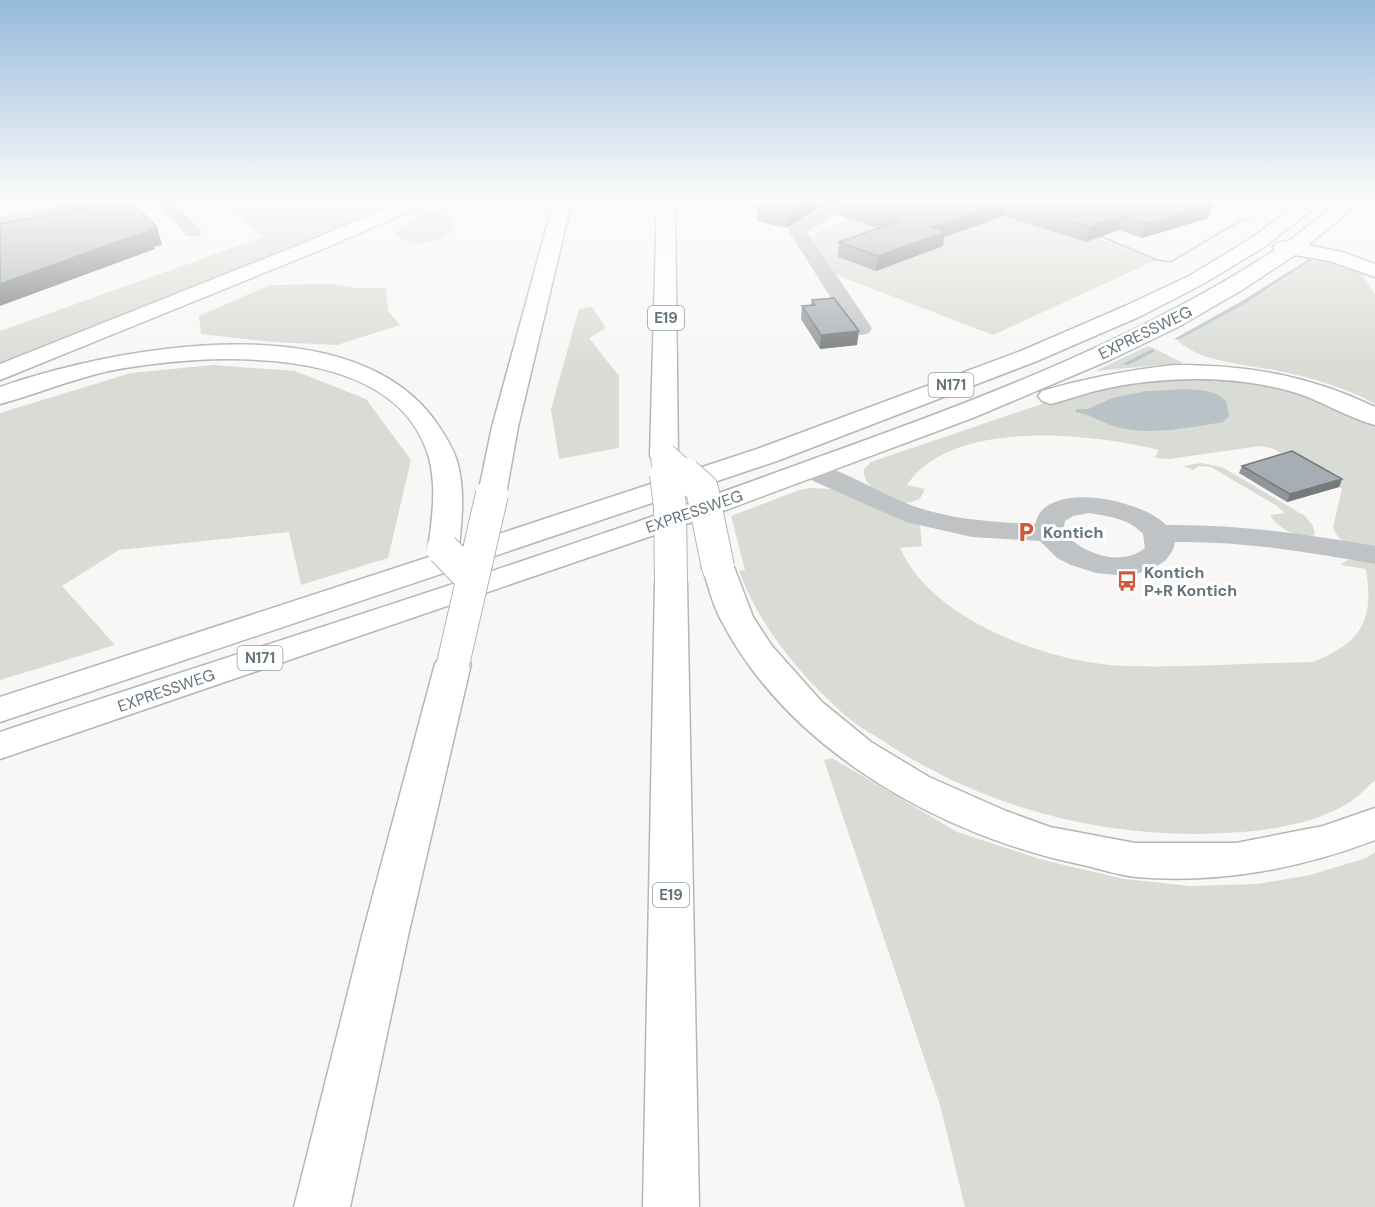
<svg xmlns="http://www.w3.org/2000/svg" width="1375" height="1207" font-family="'DM Sans',sans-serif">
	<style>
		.green { fill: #d8dcd5 }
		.water { fill: #b9c3c7 }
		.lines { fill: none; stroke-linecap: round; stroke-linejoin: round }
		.stream { fill: #b9c3c7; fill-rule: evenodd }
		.highway-casing { stroke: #b3b6b9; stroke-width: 3 }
		.minor { fill: #bfc3c6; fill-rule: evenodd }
		.highway { fill: #fff; fill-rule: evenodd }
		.highway-bridge-far1-casing { stroke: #b3b6b9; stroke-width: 28; stroke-linecap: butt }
		.highway-bridge-casing { stroke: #b3b6b9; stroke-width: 34; stroke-linecap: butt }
		.highway-bridge-far1 { stroke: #fff; stroke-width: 26 }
		.highway-bridge { stroke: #fff; stroke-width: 32 }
		.wall { fill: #90969a }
		.shaded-wall { fill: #757a7d }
		.building { fill: #a7aeb3; stroke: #757a7d; stroke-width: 1.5 }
		.labels { text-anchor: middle; stroke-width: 6; stroke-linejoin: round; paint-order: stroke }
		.shield { fill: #fff; stroke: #949ea3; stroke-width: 1.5 }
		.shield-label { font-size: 15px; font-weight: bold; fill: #66747c }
		.street-label { font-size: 16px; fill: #66747c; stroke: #fff }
		.poi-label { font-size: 16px; font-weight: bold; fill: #66747c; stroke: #fff; text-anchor: start }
	</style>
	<rect width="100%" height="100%" fill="#f8f7f5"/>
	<path class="green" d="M218 200H408L0 365V331L263 237Z
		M871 200H1004L1154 261 993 335 834 274 809 241 812 236 846 219Z
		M448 209 456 228C433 243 418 252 394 233L419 213Z
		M1317 258 1358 270 1363 275 1375 295V404C1346 388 1316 379 1284 372 1253 365 1201 363 1178 341L1271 288Z
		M330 284 355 288H386L388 311 400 325 337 345 272 342 201 334 199 316 270 285Z
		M592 307 606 328 589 338 619 376V448L559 459 551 409 579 309Z
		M1149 346 1183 363 1095 371 1148 346Z
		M213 365 295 371 366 399 411 460 388 558 301 585 289 532 119 550 62 586 115 645 0 680V413L131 373Z
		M1182 374 1283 386 1375 426V549C1359 546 1338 546 1333 527L1342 489 1274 449 1260 446 1169 459 1155 458 1159 450C1092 434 952 417 907 485L925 489C923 492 922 496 920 498 905 512 860 490 864 469L871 462 1089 388Z
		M1201 463 1222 467 1305 516 1313 526 1315 535C1299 539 1278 529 1270 515L1285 513 1277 506 1211 467 1199 466 1193 470 1183 466Z
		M810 488 833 489 920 524 922 546 900 548C932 621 1050 663 1125 666 1188 668 1251 663 1313 662 1359 643 1375 623 1366 569L1341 565C1350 555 1364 560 1375 564V780C1366 788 1357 798 1347 804 1311 825 1266 831 1225 833 1104 840 980 807 880 739 869 732 856 725 846 716 801 676 760 628 739 571L745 570 731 516 799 490Z
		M832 758 957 832 1043 860 1124 879 1191 886 1258 884 1310 875 1366 858 1375 852V1207H965L940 1105 824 760Z"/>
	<path class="water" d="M1147 391C1170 391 1209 383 1226 401L1229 416 1223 422 1218 423C1187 428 1151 435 1120 428 1104 424 1092 415 1076 412V409H1088L1112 398Z"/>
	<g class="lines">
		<path class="stream" d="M1250 217 1252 218 1251 219 1244 220 1171 263 1155 261 1090 233 1094 232 1158 259 1170 261 1242 218Z
			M1312 257 1316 258 1246 303 1179 340 1174 339 1242 301Z
			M1152 349 1154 350V352L1128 365 1123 364Z"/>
		<g class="highway-casing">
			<path id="highway" d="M404 200H429L426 204 323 249 0 380V364L309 241Z
				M554 200H572L518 427 506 494 502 500 492 503 482 500 478 494 492 427Z
				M657 200H675L678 456 674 462 664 464 654 462 650 456Z
				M1303 200H1324L1264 247 1203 284 1141 316 1037 361 777 461 0 722V697L432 556 428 549C432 519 437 488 429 458 396 339 202 353 109 371 72 379 37 394 0 404V387C118 346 356 302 438 425 446 437 453 448 457 461 465 489 462 518 459 547L757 449 1021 351 1125 306 1189 276 1250 239Z
				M1341 200H1362L1308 245 1342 252 1375 264V277L1330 261 1295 255 1242 290 1178 327 1112 359 975 417 707 517 0 759V732C265 644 532 562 794 466 960 406 1126 347 1275 250L1273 247 1276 243 1289 241Z
				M1174 365C1247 365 1309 375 1375 407V425C1347 418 1320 399 1290 391 1228 374 1158 376 1095 391 1080 395 1066 400 1051 404L1042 401 1038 396 1042 391C1086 378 1129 370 1174 365Z
				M718 558 729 560 734 567 753 617 772 646 822 702 871 742 929 777 1006 811 1050 827 1135 843H1236L1323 826 1375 808V840C1300 869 1217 884 1136 877 1118 875 1100 869 1083 865 942 836 788 751 720 618 712 603 708 584 702 567L707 560Z
				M671 573 682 576 687 583 699 1207H643L655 583 660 576Z
				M453 653 465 656 471 664 408 936 350 1207H294L362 936 435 664 441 656Z"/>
		</g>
		<path class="minor" d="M85 200H122L114 205 0 227V217Z
			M154 200H172L199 228 202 232 199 236H187Z
			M837 200H858L807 232 872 328 869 333 861 335 853 333 788 230 791 226Z
			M811 462C846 471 875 491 908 504 949 520 993 522 1035 524 1045 478 1143 500 1166 525 1237 524 1305 534 1375 546V564C1308 552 1243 541 1175 542L1173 550 1166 560 1151 570 1126 576 1096 573 1071 565 1057 558 1040 541 972 537 906 522 802 476 798 470 802 464ZM1089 513C1108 516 1130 519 1143 534L1145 548C1120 568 1082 553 1063 532L1065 521 1073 516Z"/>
		<use href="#highway" class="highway"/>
		<g class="highway-bridge-far1-casing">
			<path id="highway-bridge-far1" d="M664 456 687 476
				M664 456 666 476"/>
		</g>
		<g class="highway-bridge-casing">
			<path id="highway-bridge" d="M666 474 670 507 671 583
				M685 474 702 489 718 567
				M443 549 472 579
				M453 664 492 494"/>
		</g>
		<use href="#highway-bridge-far1" class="highway-bridge-far1"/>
		<use href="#highway-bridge" class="highway-bridge"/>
	</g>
	<path class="wall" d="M770 200H832L787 228 757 221V207Z
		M840 201 1204 202 1208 218 1142 238 1119 230 1086 242 1004 216 944 237 943 246 876 271 838 257 839 242 878 228 839 215Z
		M812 300 857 345 820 349 801 319 802 306 811 305Z
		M1242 466 1342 479 1339 487 1287 502 1239 473Z"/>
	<path class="shaded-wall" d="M810 200H832L787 228V214Z
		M1006 202 1004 216 944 237 943 246 876 271 878 256 931 227Z
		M1212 204 1208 218 1142 238 1146 224Z
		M1122 216 1119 230 1086 242 1089 227Z
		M157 227 162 245 154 247 155 249 0 306V284L148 229Z
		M859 331 857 345 820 349 821 335Z
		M1342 479 1339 487 1287 502 1290 494Z"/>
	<path class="building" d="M126 200H129L157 227 148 229 150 230 0 284V224Z
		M772 200H810L787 214 757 207Z
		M841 200H1200L1212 204 1146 224 1122 216 1089 227 1006 202 931 227 945 232 878 256 839 242 900 221 840 201Z
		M834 298 859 331 821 335 802 306 815 305 812 300Z
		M1292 451 1342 479 1290 494 1242 466Z"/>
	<linearGradient id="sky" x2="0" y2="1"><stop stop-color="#95badb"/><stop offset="0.54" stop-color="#fcfbfa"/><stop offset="1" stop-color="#fcfbfa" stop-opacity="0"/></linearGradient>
	<rect width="1375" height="369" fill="url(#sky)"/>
	<defs>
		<g id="parking-bare" transform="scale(1.62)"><path d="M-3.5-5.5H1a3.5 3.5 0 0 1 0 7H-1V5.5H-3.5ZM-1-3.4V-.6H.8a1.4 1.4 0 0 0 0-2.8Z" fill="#ce5b3f" stroke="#fff" stroke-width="2.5" paint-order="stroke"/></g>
		<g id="bus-bare" transform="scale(1.62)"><path d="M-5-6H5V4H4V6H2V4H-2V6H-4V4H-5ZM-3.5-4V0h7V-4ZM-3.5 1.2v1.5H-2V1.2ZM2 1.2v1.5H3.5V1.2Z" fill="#ce5b3f" stroke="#fff" stroke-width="2.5" paint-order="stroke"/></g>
	</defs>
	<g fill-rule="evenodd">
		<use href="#parking-bare" x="1026" y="532"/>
		<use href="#bus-bare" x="1127" y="581"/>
	</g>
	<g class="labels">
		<g class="shield">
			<rect x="648" y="306" width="36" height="24" rx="4.5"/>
			<rect x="928.5" y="373" width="45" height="24" rx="4.5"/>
			<rect x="237.5" y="646" width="45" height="24" rx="4.5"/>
			<rect x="653" y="883" width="36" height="24" rx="4.5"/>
		</g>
		<g class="shield-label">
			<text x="666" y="323">E19</text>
			<text x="951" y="390">N171</text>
			<text x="260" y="663">N171</text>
			<text x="671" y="900">E19</text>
		</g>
		<g class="street-label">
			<text transform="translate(1145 332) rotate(-26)" y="6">EXPRESSWEG</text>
			<text transform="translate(694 511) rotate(-19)" y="6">EXPRESSWEG</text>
			<text transform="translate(166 690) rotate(-19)" y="6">EXPRESSWEG</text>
		</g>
		<g class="poi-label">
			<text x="1043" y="538">Kontich</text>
			<text x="1144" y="578">Kontich<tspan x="1144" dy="18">P+R Kontich</tspan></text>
		</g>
	</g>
</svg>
